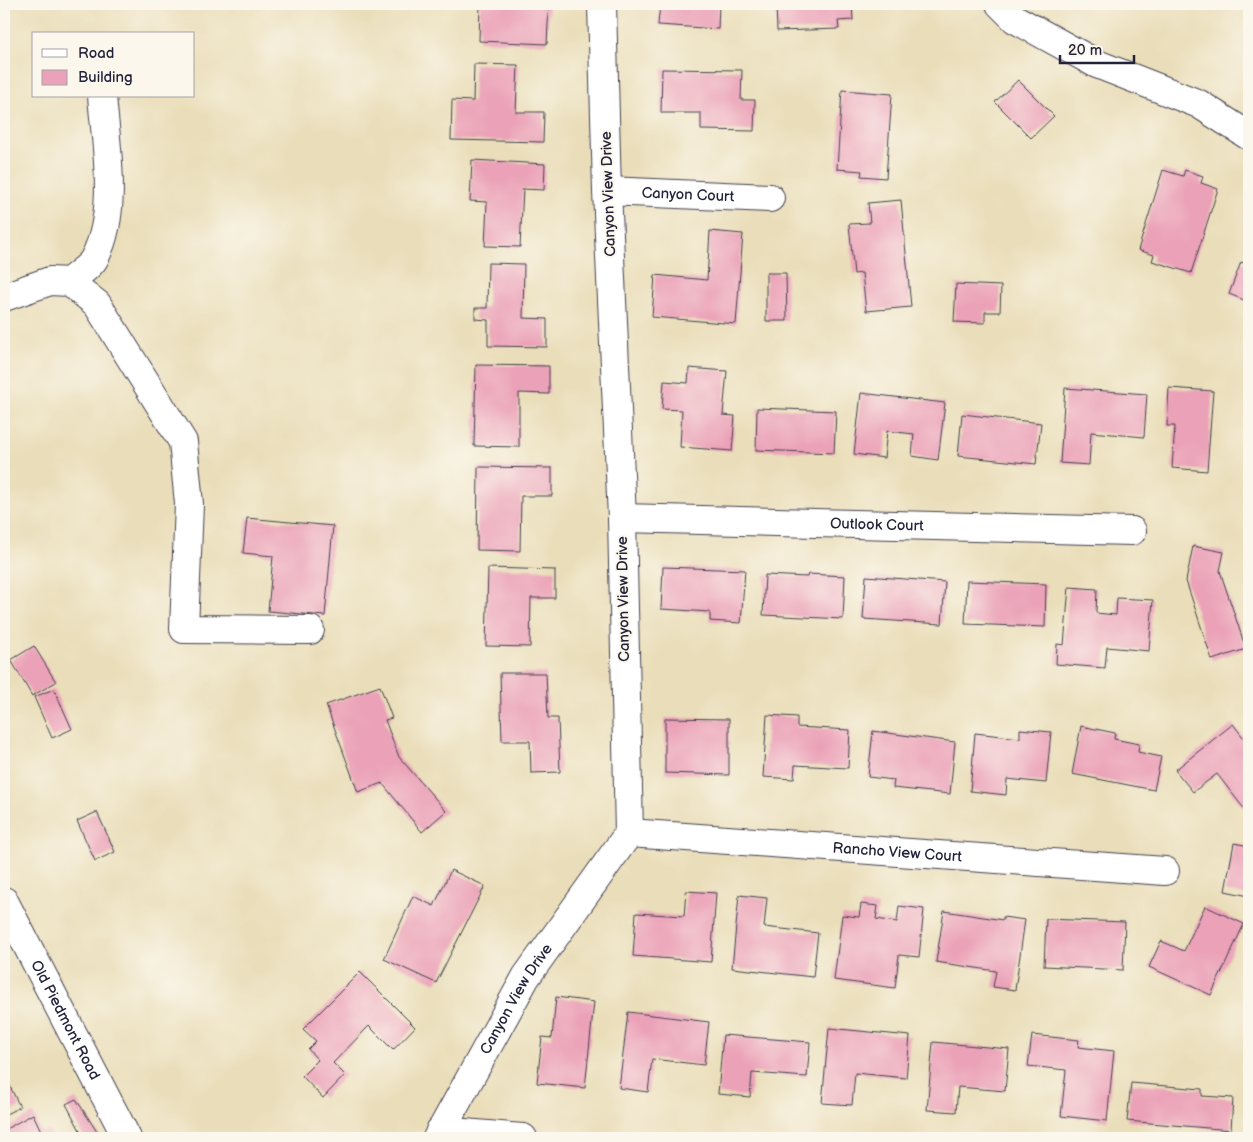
<svg xmlns="http://www.w3.org/2000/svg" width="1253" height="1142" font-family="'Balsamiq Sans',sans-serif">
	<style>
		.building { fill: #eba2b8 }
		.lines { fill: none; stroke-linecap: round; stroke-linejoin: round }
		.minor-casing { stroke: #403e4e; stroke-width: 30 }
		.minor { stroke: #fff; stroke-width: 28 }
		.labels { text-anchor: middle; stroke-width: 4; stroke-linejoin: round; paint-order: stroke }
		.street-label { font-size: 15px; fill: #22223b; stroke: #fbf7ec }
	</style>
	<rect width="100%" height="100%" fill="#fbf7ec"/>
	<filter id="ink" filterUnits="userSpaceOnUse"><feTurbulence type="fractalNoise" baseFrequency=".02" numOctaves="2"/><feDisplacementMap in="SourceGraphic" scale="10" xChannelSelector="R" yChannelSelector="G"/><feConvolveMatrix kernelMatrix="1 2 1 2 8 2 1 2 1" color-interpolation-filters="sRGB"/></filter>
	<filter id="wash" filterUnits="userSpaceOnUse"><feTurbulence type="fractalNoise" baseFrequency=".0096" numOctaves="4" result="noise"/><feDisplacementMap in="SourceGraphic" scale="20" xChannelSelector="R" yChannelSelector="G"/><feGaussianBlur stdDeviation="1.12" result="paint"/><feColorMatrix in="noise" values="0 0 0 0 0 0 0 0 0 0 0 0 0 0 0 0 0 1.4 0 .05"/><feComposite in="paint" operator="in"/></filter>
	<g filter="url(#wash)">
		<rect width="100%" height="100%" fill="#eadeba"/>
		<g id="blocks">
			<path class="building" d="M480 4H549L547 44 479 41Z
				M660 4H719L718 29 658 25Z
				M776 4H852L853 20 838 21 839 29 777 31Z
				M474 64 518 65 516 112H544L543 142 451 140 452 100 473 101Z
				M662 69 742 70 741 100H755L754 131 701 130V113H661Z
				M1018 80 1054 116 1031 138 995 102Z
				M842 90 892 94 886 178 861 176 862 171 837 169Z
				M472 160 545 164 544 190 523 189 520 247 485 246 487 202 470 201Z
				M1163 170 1183 176 1185 170 1203 176 1201 183 1218 189 1191 273 1152 261 1154 255 1138 250Z
				M901 200 911 307 866 311 862 273 854 274 849 224 870 223 868 203Z
				M710 231 743 234 736 324 652 317 655 275 707 280Z
				M1241 262 1249 265V302L1229 294Z
				M488 263 524 264 523 318 547 319V347L488 346V320L475 319V308H487Z
				M766 273H786L787 321H766Z
				M956 284 1001 286 1000 312H985V323L954 322Z
				M476 365 549 366V394L519 393V447L474 446Z
				M689 368 727 371 723 415 735 416 732 451 680 447 682 410 662 409 664 381 688 383Z
				M1065 388 1147 394 1144 437 1091 432 1089 465 1060 463Z
				M1169 388 1213 391 1207 471 1172 468 1175 426H1167Z
				M861 393 945 403 938 460 912 456 914 434 887 431 884 458 854 454Z
				M757 408 836 411 834 453 756 450Z
				M962 414 1041 423 1036 464 958 456Z
				M478 467 552 468V496H521L520 551 477 550Z
				M247 518 333 526 325 616 268 611 273 556 243 553Z
				M1193 546 1224 552 1220 571 1246 649 1212 660 1186 581Z
				M663 567 745 570 741 623 710 621V612L661 609Z
				M488 568 555 570V598H531L530 647 486 646Z
				M808 574 845 576 843 619 763 615 765 575 807 577Z
				M866 576 945 582 942 624 863 619Z
				M967 581 1046 584 1045 627 965 624Z
				M1069 587 1097 589 1096 613 1116 615 1117 598 1153 600 1149 651 1107 647 1105 668 1056 664 1057 644 1064 645Z
				M34 646 56 682 32 696 11 660Z
				M500 673H546L548 718H558L560 772 531 773 530 741H502Z
				M380 686 392 718 385 720 399 757 446 811 422 832 382 783 358 792 326 705Z
				M54 689 72 729 52 738 34 697Z
				M767 715 797 717V727L850 730 848 768 795 765 794 779 763 777Z
				M665 718 729 719V775L665 773Z
				M1233 724 1249 745V815L1217 774 1193 792 1175 770Z
				M1081 726 1115 733 1114 739 1139 744 1138 752 1161 757 1154 790 1072 774Z
				M1020 729 1051 732 1046 783 1007 779 1006 795 970 791 975 733 1020 738Z
				M873 731 955 742 950 794 893 788 894 780 868 777Z
				M97 812 115 852 95 861 77 821Z
				M1234 843 1249 846V896L1225 891Z
				M451 870 485 886 436 983 384 959 413 896 434 906Z
				M686 891 716 893 711 962 633 956 636 913 684 916Z
				M739 895 767 898 764 927 818 933 813 977 732 968Z
				M861 904 878 906 876 919 897 922 899 906 924 909 919 957 899 955 895 988 834 980 842 915 859 917Z
				M1205 906 1244 924 1211 995 1149 967 1161 941 1184 951Z
				M944 911 1003 920V917L1025 920 1015 990 993 987 996 971 936 962Z
				M1046 919 1125 922 1123 970 1044 966Z
				M360 972 415 1027 393 1050 369 1026 333 1063 345 1075 323 1098 302 1076 318 1060 308 1049 316 1041 303 1029Z
				M556 997 594 1002 585 1088 537 1083 542 1037 552 1038Z
				M628 1012 709 1022 704 1065 652 1059 648 1092 619 1088Z
				M829 1028 910 1036 906 1078 855 1073 852 1105 822 1103Z
				M723 1035 810 1042 807 1077 752 1073 750 1097 718 1094Z
				M1032 1035 1079 1040 1078 1047 1114 1051 1107 1121 1061 1116 1066 1070 1028 1066Z
				M933 1042 1009 1049 1005 1091 958 1087 956 1112 927 1110Z
				M4 1074 20 1107 4 1115Z
				M1131 1083 1202 1089V1096L1233 1098 1231 1130 1127 1121Z
				M76 1099 101 1138H84L66 1104Z
				M33 1114 42 1133 48 1130 52 1138H4V1130Z"/>
		</g>
	</g>
	<g filter="url(#ink)">
		<use href="#blocks" fill-opacity="0" stroke="#403e4e" stroke-width="1"/>
		<g class="lines">
			<g class="minor-casing">
				<g id="minor">
					<path d="M1000 4 1015 19 1097 64 1199 104 1249 136"/>
					<path id="s1" d="M607 191 770 198"/>
					<path d="M69 282C76 275 90 267 94 259 119 213 106 146 102 96"/>
					<path d="M4 297 50 281 69 282 97 304 183 442 189 504 184 629 310 630"/>
					<path id="s2" d="M622 518 1132 531"/>
					<path id="s3" d="M629 833 1165 871"/>
					<path id="s4" d="M4 901 127 1138"/>
					<path d="M440 1131 523 1138"/>
					<path id="s5" d="M437 1138 526 977 629 833 622 518 607 191 602 4"/>
				</g>
			</g>
			<use href="#minor" class="minor"/>
		</g>
	</g>
	<g class="labels">
		<g class="street-label">
			<text transform="translate(608 194) rotate(-92)" y="5">Canyon View Drive</text>
			<text dy="5" stroke="none"><textPath href="#s1" startOffset="81">Canyon Court</textPath></text>
			<text dy="5" stroke="none"><textPath href="#s2" startOffset="255">Outlook Court</textPath></text>
			<text transform="translate(623 599) rotate(-91)" y="5">Canyon View Drive</text>
			<text dy="5" stroke="none"><textPath href="#s3" startOffset="269">Rancho View Court</textPath></text>
			<text dy="5" stroke="none"><textPath href="#s5" startOffset="160">Canyon View Drive</textPath></text>
			<text dy="5" stroke="none"><textPath href="#s4" startOffset="134">Old Piedmont Road</textPath></text>
		</g>
	</g>
	<rect width="1253" height="1142" fill="none" stroke="#fbf7ec" stroke-width="20"/>
	<rect x="32" y="32" width="162" height="65" fill="#fbf7ec" stroke="#a4a2a5"/>
	<rect x="42" y="49" width="25" height="8" fill="#ffffff" stroke="#a4a2a5"/>
	<text x="78" y="58" font-size="15" fill="#22223b">Road</text>
	<rect x="42" y="70" width="25" height="15" fill="#eba2b8" stroke="#a4a2a5"/>
	<text x="78" y="82" font-size="15" fill="#22223b">Building</text>
	<path d="M1060 55v8h74v-8" fill="none" stroke="#22223b" stroke-width="2.5"/>
	<text x="1068" y="55" font-size="15" fill="#22223b" stroke="#fbf7ec" stroke-width="4" paint-order="stroke">20 m</text>
</svg>
